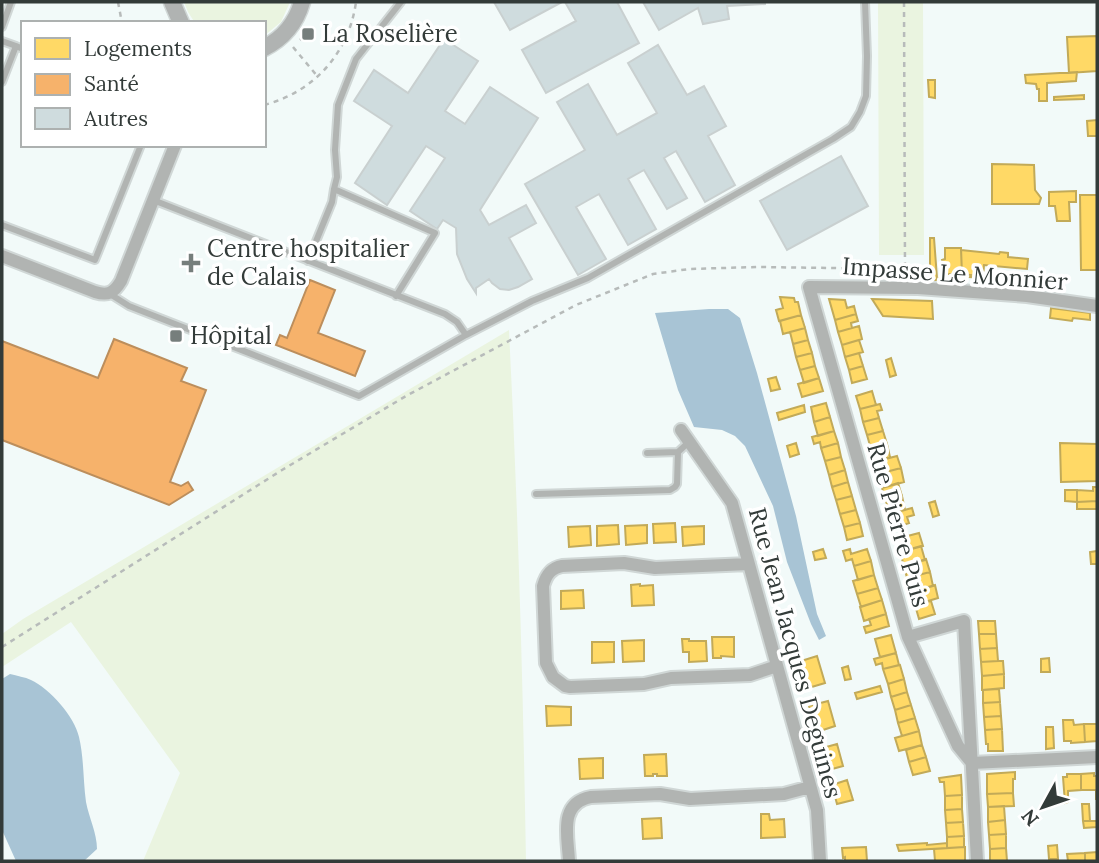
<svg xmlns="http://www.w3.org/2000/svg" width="1099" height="863" font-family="Lora,serif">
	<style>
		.green { fill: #eaf4e0 }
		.water { fill: #a8c4d5 }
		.homes { fill: #ffd966; stroke: #c2aa58; stroke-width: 2 }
		.health { fill: #f6b26b; stroke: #bc8e5c; stroke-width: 2 }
		.building { fill: #cfdcde; stroke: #c9d0d0; stroke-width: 2 }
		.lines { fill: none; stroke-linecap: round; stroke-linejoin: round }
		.lane-casing { stroke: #d0d7d6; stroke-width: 10 }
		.street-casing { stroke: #d0d7d6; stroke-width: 16 }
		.secondary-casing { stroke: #d0d7d6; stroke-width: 19 }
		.path { stroke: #b7bbba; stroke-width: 2.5; stroke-dasharray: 5 5; stroke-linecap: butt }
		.lane { stroke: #b1b4b2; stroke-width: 6 }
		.street { stroke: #b1b4b2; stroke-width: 12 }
		.secondary { stroke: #b0b3b2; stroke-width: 16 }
		.poi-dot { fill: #767e7c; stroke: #fff; stroke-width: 2.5 }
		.labels { text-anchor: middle; stroke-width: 7; stroke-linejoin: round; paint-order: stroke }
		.poi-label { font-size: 24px; fill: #333b39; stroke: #fff; text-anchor: start }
		.street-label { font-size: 24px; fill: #333b39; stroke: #fff }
	</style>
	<rect width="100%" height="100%" fill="#f2faf9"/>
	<path class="green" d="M184 2H290L281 22 264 36V23H195L188 12Z
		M878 2H923L924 255H879Z
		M509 330C518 507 523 684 526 861H143L180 773 71 622 2 667V634L23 619Z"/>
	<path class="water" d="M709 309H728L740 318 757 373 796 516 817 614 826 636 819 640 811 624 787 562 773 506 745 446 735 436 722 430 694 427 678 390 655 313Z
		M10 674C17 676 25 677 31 680 49 688 75 717 79 737 84 758 83 780 86 802 89 818 97 833 97 849L84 861H16L2 830V679Z"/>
	<path class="homes" d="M1097 36V71L1069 73 1067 37Z
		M1077 72 1076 81 1047 83V101H1039V89H1037L1036 84 1026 83 1025 75Z
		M928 80H935V98L929 97Z
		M1084 95V99L1054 100V97Z
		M1097 120V136H1088L1087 121Z
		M992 164 1034 165 1035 190 1041 198 1039 204H992Z
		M1076 191V202H1069L1070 221H1057L1055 206H1049V192Z
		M1080 195H1097V270H1081Z
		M930 238H934L937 278H939V280H930Z
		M945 248H961L962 274H946L945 265H943L942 260 945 259Z
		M961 250 999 254 1000 252 1008 253V257L1028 259 1027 269 984 265 983 278 970 277 971 275 962 274Z
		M780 297 794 298 795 302H798L801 315 779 321 776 310 783 308Z
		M829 299 845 300 847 308 854 306 856 314 835 320Z
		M872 299 932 301 933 319 883 316Z
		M1051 308 1090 313V320L1073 318 1072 321 1050 318Z
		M856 314 858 321 851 323 852 328 838 332 835 320Z
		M801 315 805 328 783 334 780 321Z
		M859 326 862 339 842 345 838 332Z
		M805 328 808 340 793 344 790 332Z
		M808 340 812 353 796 357 793 344Z
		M859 340 863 352 845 357 842 345Z
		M812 353 815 366 800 370 796 357Z
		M859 353 863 366 849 370 845 357Z
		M891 358 896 375 890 377 886 360Z
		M815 366 819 378 804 383 800 370Z
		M863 366 867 379 852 383 849 370Z
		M776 377 780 389 771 391 768 379Z
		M819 378 823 391 802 397 798 384Z
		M872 391 876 405 860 409 856 396Z
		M826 403 830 417 814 422 811 407Z
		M880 404 882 410 877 411 879 418 863 422 860 409Z
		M804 405 805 412 779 420 777 413Z
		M830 417 834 431 818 436 814 422Z
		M879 418 883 431 867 435 863 422Z
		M834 431 838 443 821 448 820 442 814 444 812 437Z
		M883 431 887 444 871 449 867 435Z
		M796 443 799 454 790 457 787 446Z
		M838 443 841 457 825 461 821 448Z
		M1060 443 1097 444V481L1061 482Z
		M887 444 890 457 874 462 871 449Z
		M897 456 901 468 878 474 874 462Z
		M841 457 845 470 829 475 825 461Z
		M901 468 904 482 882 488 878 474Z
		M845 470 848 482 832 487 829 475Z
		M848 482 852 496 836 500 832 487Z
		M898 483 902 496 886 501 882 488Z
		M1093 487H1097V501L1077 502V490L1093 491Z
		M1065 490H1077V502L1065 501Z
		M852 496 856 510 840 514 836 500Z
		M902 496 905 510 889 514 886 501Z
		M935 501 939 515 933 517 929 503Z
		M1097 501V509H1077V502Z
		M912 508 914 515 907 517 909 523 893 528 889 514Z
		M856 510 860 523 844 527 840 514Z
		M675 523 676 542 654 543 653 524Z
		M860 523 863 536 847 540 844 527Z
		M618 525 619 544 597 546V526Z
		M647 525V543L626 545 625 526Z
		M590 526 591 545 569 547 568 527Z
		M704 526V544L683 546 682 527Z
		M919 533 923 546 900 552 896 539Z
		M921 546 925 560 904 566 900 552Z
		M823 549 826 558 815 560 813 552Z
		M850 549 851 554 867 549 871 561 854 566 852 559 846 561 843 551Z
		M1097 551V564H1091L1090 552Z
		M926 559 930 572 907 578 904 566Z
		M871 561 874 575 858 580 854 566Z
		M930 572 933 586 911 592 907 578Z
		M874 575 878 588 857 594 853 581Z
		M640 584V586L653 585 654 605 632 606 631 585Z
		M935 585 938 598 915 605 911 592Z
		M878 588 882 600 861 607 857 594Z
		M583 590 584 608 561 609V591Z
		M882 600 886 614 864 621 860 607Z
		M931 601 935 614 919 619 915 605Z
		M886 614 889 626 866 633 864 627 871 625 869 619Z
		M978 621H995L996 634H979Z
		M979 634H996L997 648 980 649Z
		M891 635 896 653 880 657 875 639Z
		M712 637H734V657L721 656V658H713Z
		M682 639H689V641H706L707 661 689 662V652H683Z
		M644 640V661L623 662 622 641Z
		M592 642H614V662L592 663Z
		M997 648 998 661 981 662 980 649Z
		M896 653 899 665 883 669 882 663 876 665 874 659Z
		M817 656 825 683 805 689 803 680 805 679 803 674H801L798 662Z
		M1049 658 1050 672H1041V659Z
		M998 661H1003L1004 674 982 676 981 662Z
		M900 665 904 679 888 684 883 669Z
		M848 666 851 679 845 680 842 668Z
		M1004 674V688L982 690V676Z
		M904 679 907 692 891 697 888 684Z
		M880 686 882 692 857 699 855 693Z
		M999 689 1000 702 983 703V690Z
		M907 692 911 705 895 710 891 697Z
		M828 701 835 726 817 732 809 706Z
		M1000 702 1001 716 984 717 983 703Z
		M911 705 915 718 898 723 895 710Z
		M546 706 571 707V725L547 726Z
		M1001 716 1002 729 985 730 984 717Z
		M915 718 919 731 902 736 898 723Z
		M1063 720H1073L1074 725 1084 724 1085 742 1071 743V741H1064Z
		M1084 724H1097V741L1085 742Z
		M1046 727H1053L1054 748 1046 749Z
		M1002 729 1003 751H988V744H986L985 730Z
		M919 731 922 745 899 751 895 738Z
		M837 744 843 766 825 771 819 749Z
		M922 745 926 757 909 762 906 750Z
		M666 754 667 776H657V774H653V776H645L644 755Z
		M926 757 930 771 913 775 909 762Z
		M603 758V778L580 779 579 759Z
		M1015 772V779H1013V793L987 794V774Z
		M1094 773V776H1097V799H1096V790H1081V774Z
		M1067 774H1081V790L1068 791V802L1065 803 1063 777H1067Z
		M961 775 962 795 945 796 944 782H940L939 778Z
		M847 780 853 800 837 804 832 785Z
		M1013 793 1014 806 988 807 987 794Z
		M962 795V809L945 810V796Z
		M1082 804H1089L1090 821H1083Z
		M1004 806 1005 820 988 822V807Z
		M962 809 963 822 946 823 945 810Z
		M761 814H769L770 820 784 819 785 837 761 838Z
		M661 818 662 838 643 839 642 819Z
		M1005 820 1006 834 989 835 988 822Z
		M1083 821H1097V827L1084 828Z
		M963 822 964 836 947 837 946 823Z
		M1006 834V848L990 849 989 835Z
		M964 836V847L947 848V837Z
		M927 843V845L947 843V848L899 851 897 845Z
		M1057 845 1058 859H1049L1048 846Z
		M866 847 867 861H845V857L843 858 842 848Z
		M965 847V861H935L934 849Z
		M1006 848 1007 861H990V849Z
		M1097 852V861H1085V853Z
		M1085 853V861H1068L1067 854Z"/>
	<path class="health" d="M310 280 335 290 318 333 365 351 355 376 276 345 280 335 287 338Z
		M114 339 187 368 181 381 206 390 170 482 181 486 188 482 193 490 169 505 2 440V341L98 378Z"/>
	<path class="building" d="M494 2H562L510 30Z
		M565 2H617L639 43 546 93 522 50 576 21Z
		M643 2H765V4L727 6 729 19 703 24 698 8 659 30Z
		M444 39 478 61 445 111 465 124 490 87 538 118 480 210 489 225 526 205 536 223 509 238 532 279 518 287 509 290 500 289 492 283 489 279 476 288V293L467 279 457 254 456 228 443 220 437 229 410 211 445 158 426 146 387 205 355 183 392 126 354 101 374 70 408 93Z
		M658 45 687 95 704 86 726 126 708 136 735 185 705 202 676 151 664 158 687 198 667 209 644 170 628 179 656 229 628 245 599 194 576 207 606 259 578 275 525 184 585 150 557 102 588 84 617 135 657 113 628 63Z
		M841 156 868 206 787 250 760 201Z"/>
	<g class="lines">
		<g class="lane-casing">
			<path id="lane" d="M2 27 11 2
				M2 41 16 46
				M2 82 16 46 23 49
				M334 189 435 233 396 296
				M153 200 445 314 457 322 466 335
				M2 225 95 260 141 145
				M308 261 332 202 334 189 337 177 335 150 338 105 356 59 401 2
				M110 294 129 306 359 396 466 335 532 301 588 278 833 139 851 127 860 112 866 96 867 56 865 2
				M647 453 678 452 689 442
				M536 494 670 490 675 487 677 484 678 452"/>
		</g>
		<g class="street-casing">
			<path id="street" d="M2 256 95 292C108 296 114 293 121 281L175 145
				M681 430 732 503 817 810 820 861
				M749 564 655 568 624 563 562 566C551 568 546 575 543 586L546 663 553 677 565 686 570 687 644 684 671 678 750 675 777 666
				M908 637 964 621 977 861
				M972 763 958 746 908 637 809 287 918 288 1027 296 1097 306
				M972 763 1097 757
				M569 861C568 837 558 803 591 797L660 794 690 799 784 794 810 787"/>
		</g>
		<g class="secondary-casing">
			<path id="secondary" d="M172 2 181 23
				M264 48C284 38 296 23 302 2"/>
		</g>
		<path class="path" d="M118 2 122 23
			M904 2 905 269
			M300 40 311 31
			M293 47 318 77
			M264 105C314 92 349 53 356 2
			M2 647 282 470 406 396 576 305 653 274 689 269 757 267 905 269 908 276"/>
		<use href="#lane" class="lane"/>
		<use href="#street" class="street"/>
		<use href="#secondary" class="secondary"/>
	</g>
	<g class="poi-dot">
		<rect x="301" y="27" width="14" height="14" rx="3.5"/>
		<path d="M187.5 252.5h7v7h7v7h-7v7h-7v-7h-7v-7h7z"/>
		<rect x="169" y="329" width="14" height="14" rx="3.5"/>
	</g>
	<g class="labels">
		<g class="poi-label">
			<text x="322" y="42">La Roselière</text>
			<text x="207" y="257">Centre hospitalier<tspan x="207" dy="28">de Calais</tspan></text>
			<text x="190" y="344">Hôpital</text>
		</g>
		<g class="street-label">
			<text transform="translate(955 274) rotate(4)" y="8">Impasse Le Monnier</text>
			<text transform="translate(898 525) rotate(74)" y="8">Rue Pierre Puis</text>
			<text transform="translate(795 653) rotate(75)" y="8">Rue Jean Jacques Deguines</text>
		</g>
	</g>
	<rect width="1099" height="863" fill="none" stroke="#333b39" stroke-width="7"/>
	<rect x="21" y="21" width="245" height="126" fill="#ffffff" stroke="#adb1b0" stroke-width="2"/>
	<rect x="35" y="38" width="35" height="21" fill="#ffd966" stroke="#adb1b0" stroke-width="2"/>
	<text x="84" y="56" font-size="21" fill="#333b39">Logements</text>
	<rect x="35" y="74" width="35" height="21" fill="#f6b26b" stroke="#adb1b0" stroke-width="2"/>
	<text x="84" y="91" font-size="21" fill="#333b39">Santé</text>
	<rect x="35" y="108" width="35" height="21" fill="#cfdcde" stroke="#adb1b0" stroke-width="2"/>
	<text x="84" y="126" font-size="21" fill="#333b39">Autres</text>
	<g transform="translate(1043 807) rotate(230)" stroke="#ffffff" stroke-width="5" paint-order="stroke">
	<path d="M0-5L12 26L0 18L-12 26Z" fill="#333b39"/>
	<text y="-10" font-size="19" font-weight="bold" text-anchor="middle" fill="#333b39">N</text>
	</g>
</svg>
